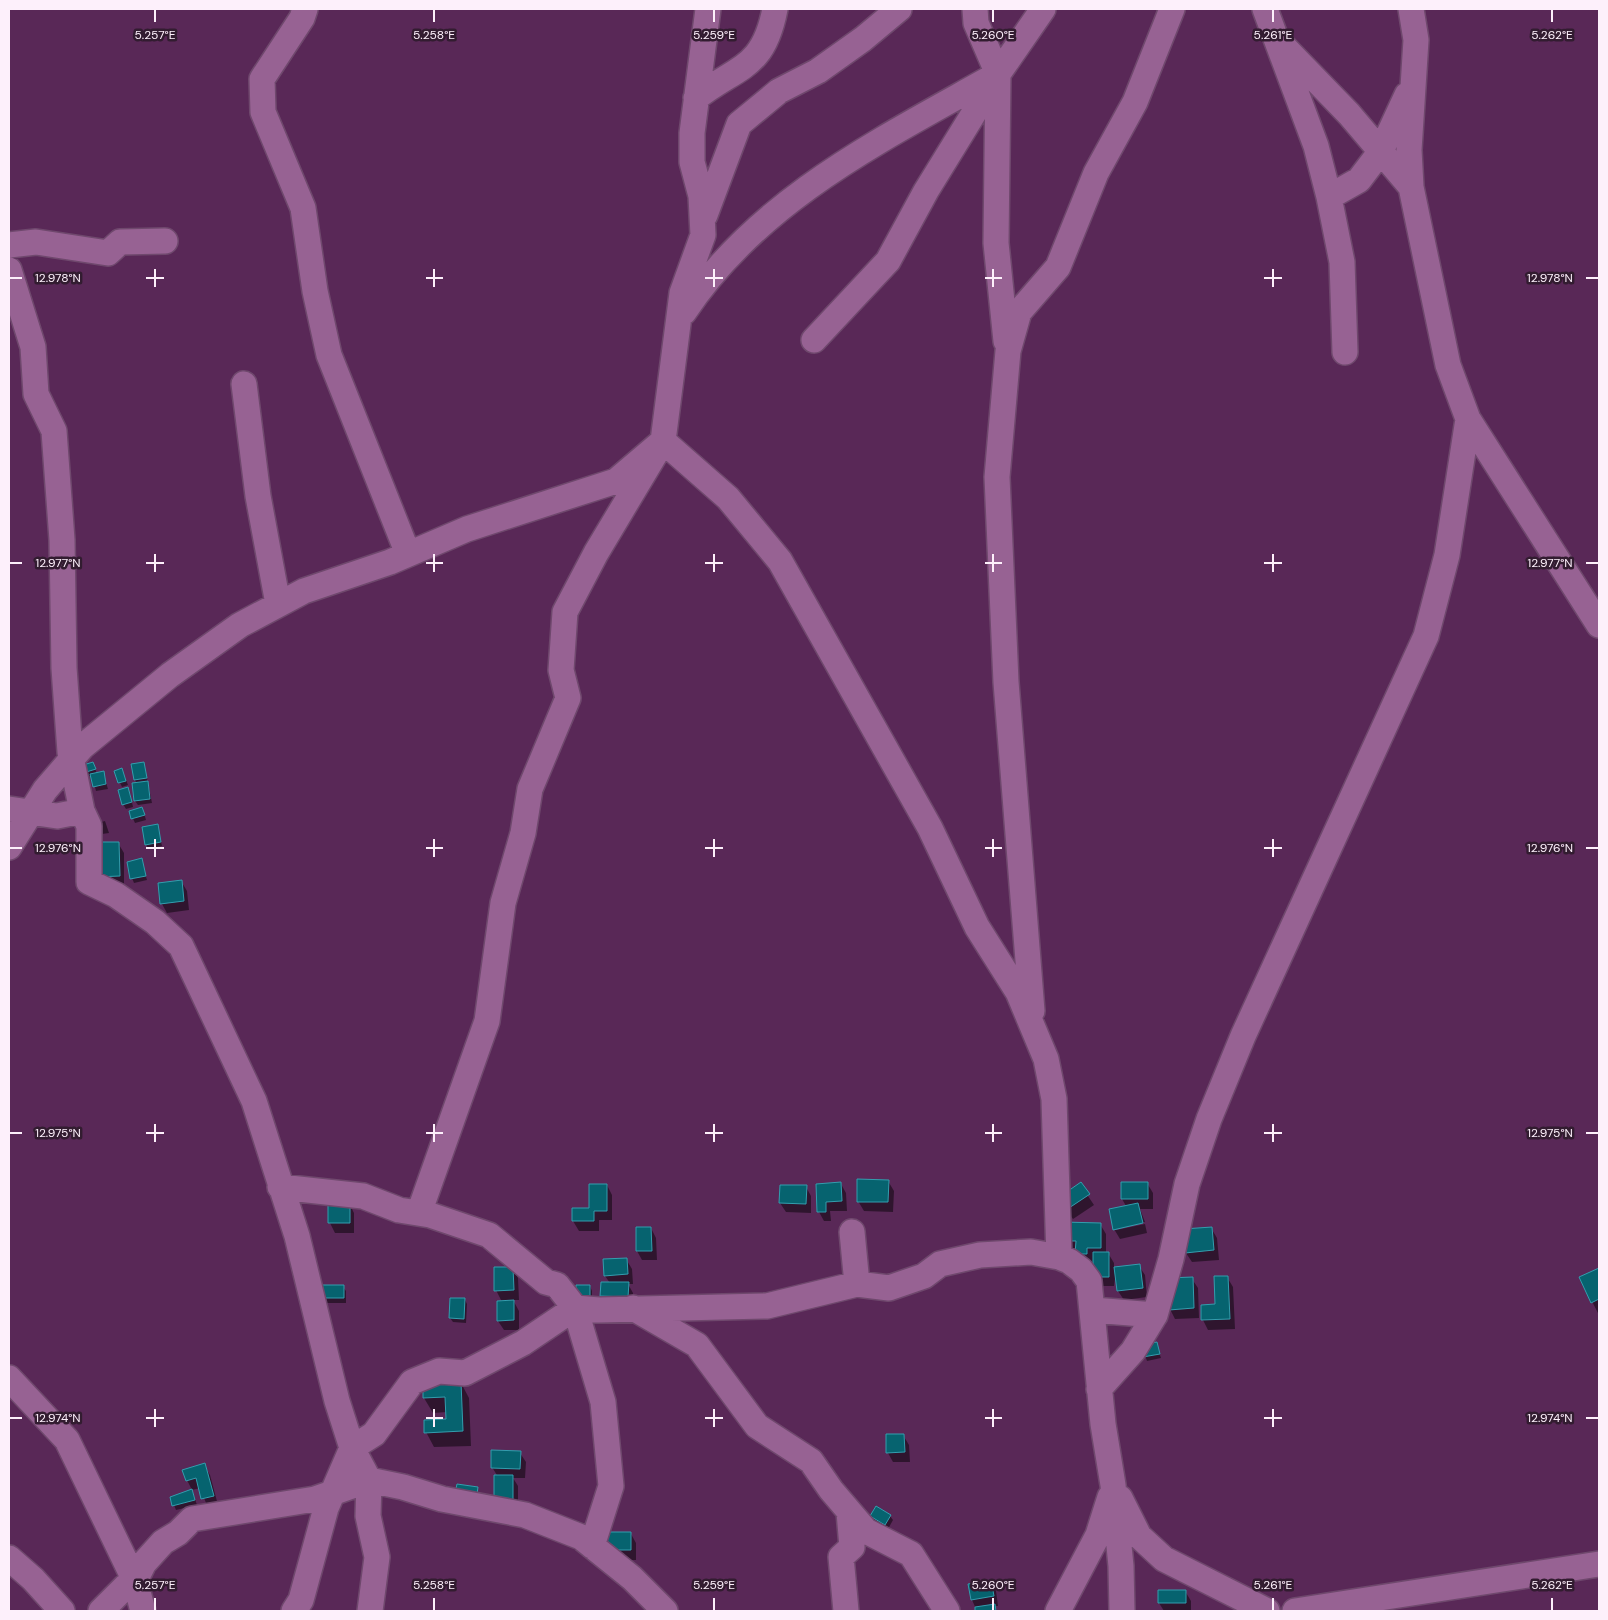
<svg xmlns="http://www.w3.org/2000/svg" width="1608" height="1620" font-family="'DM Sans',sans-serif">
	<style>
		.shadow { fill: #0007 }
		.building { fill: #06636f; stroke: #339eae }
		.lines { fill: none; stroke-linecap: round; stroke-linejoin: round }
		.minor-casing { stroke: #6f486d; stroke-width: 28 }
		.minor { stroke: #976293; stroke-width: 25 }
		.ticks { fill: none; stroke: #fdf0fb; stroke-width: 2 }
		.ticks-label { font-size: 12px; text-anchor: middle; fill: #fdf0fb; stroke: #321c30; stroke-width: 5; stroke-linejoin: round; paint-order: stroke }
	</style>
	<rect width="100%" height="100%" fill="#592857"/>
	<path class="shadow" d="M144 764 152 803 138 805 135 801 137 784 135 780Z
		M95 768 97 774 103 773 108 789 96 791 92 775 86 777 84 773Z
		M122 770 128 785 122 787 115 772Z
		M130 793 133 807 126 809 123 804Z
		M130 812 144 813 146 820 135 823Z
		M105 821 109 833 102 834 98 823Z
		M157 826 162 846 148 849 146 844Z
		M118 843 124 853V886H102Z
		M141 860 147 880 134 883 132 878Z
		M181 881 187 891 189 910 167 913 162 904Z
		M888 1181 894 1191 893 1212 864 1211 858 1201Z
		M1147 1183 1153 1193V1209H1140L1145 1222 1116 1228V1230L1145 1224 1147 1233 1120 1239 1114 1229 1126 1206 1122 1199Z
		M841 1184 846 1193 847 1211H830L831 1221H824L819 1212 817 1185Z
		M1080 1184 1094 1205 1073 1219 1065 1208Z
		M607 1185 612 1195V1220H599V1231H579L573 1221V1209H590Z
		M806 1187 811 1196V1213L786 1212 780 1203Z
		M349 1203 354 1213V1233H335L330 1223Z
		M1100 1224 1106 1234V1253H1108L1114 1263V1269L1139 1266 1145 1275 1147 1297 1124 1300 1118 1291 1116 1271 1114 1286H1100L1094 1264H1082L1069 1251 1063 1241Z
		M651 1228 656 1238 657 1260H642L637 1251Z
		M1211 1228 1217 1238 1219 1260 1192 1262 1186 1253Z
		M626 1259 632 1269 633 1284H628L633 1293V1306H607L602 1296 610 1283 605 1276Z
		M513 1268 518 1278 519 1300H513L519 1311V1330H504L498 1321 502 1302 496 1290Z
		M1599 1269V1315L1580 1278Z
		M1227 1277 1233 1287 1235 1329 1208 1330 1203 1320 1202 1306 1216 1305Z
		M1192 1279 1198 1288 1199 1318 1175 1319 1170 1309Z
		M590 1286 592 1291V1303H580Z
		M343 1287 346 1291V1303H324L321 1298Z
		M465 1300 467 1304 466 1323 453 1322 450 1318Z
		M1156 1343 1161 1358 1147 1361 1142 1346Z
		M461 1383 469 1398 471 1446 434 1447 426 1432 448 1420 447 1412 433 1413 424 1398Z
		M903 1435 909 1445 910 1462H893L888 1453Z
		M520 1453 526 1462 525 1478H513L518 1486V1510L492 1467Z
		M204 1465 210 1475 218 1505 208 1508 200 1488 192 1490 187 1480Z
		M192 1490 197 1505 176 1510 171 1498Z
		M871 1516H890L893 1520 888 1529 874 1521Z
		M631 1534 636 1543V1560H607Z
		M990 1582 996 1591 998 1606H995L997 1611H977L972 1600Z
		M1185 1591 1191 1601V1611H1164L1159 1603Z"/>
	<path class="building" d="M93 762 96 769 83 773 80 766Z
		M144 762 147 778 134 780 131 764Z
		M122 768 126 781 118 783 114 771Z
		M104 771 106 784 93 787 90 774Z
		M148 781 150 799 134 801 132 783Z
		M128 787 132 802 122 805 118 790Z
		M142 807 145 815 131 819 129 811Z
		M158 824 161 842 145 845 142 827Z
		M95 842H119L120 876 96 877Z
		M142 858 146 876 130 879 127 862Z
		M182 880 184 901 160 904 158 883Z
		M857 1179 889 1180 888 1202H857Z
		M841 1182 842 1201 826 1202V1212H817L816 1184Z
		M1081 1182 1090 1194 1066 1210 1058 1198Z
		M1121 1182H1148V1199H1121Z
		M589 1184H607V1211H594V1221H572V1208H589Z
		M780 1185H807L806 1204 779 1203Z
		M328 1202H350V1223H328Z
		M1138 1203 1143 1223 1113 1230 1109 1209Z
		M1063 1222 1101 1223V1248H1087V1254H1075L1076 1241H1062Z
		M636 1227H651L652 1251H636Z
		M1212 1227 1214 1250 1185 1253 1183 1229Z
		M1093 1252H1109V1277H1093Z
		M627 1258 628 1274 604 1276 603 1259Z
		M1140 1264 1143 1288 1117 1291 1114 1267Z
		M494 1267H513L514 1290 494 1291Z
		M1599 1268V1299L1591 1303 1579 1277Z
		M1214 1276H1228L1230 1319 1201 1320V1305L1215 1304Z
		M1193 1277 1194 1308 1169 1310 1167 1278Z
		M601 1282H629L628 1297 600 1296Z
		M320 1285H344V1298H320Z
		M576 1285H590V1298H576Z
		M450 1298H465L464 1319 449 1318Z
		M514 1300V1320L497 1321V1301Z
		M1157 1342 1160 1354 1143 1357 1141 1345Z
		M461 1382 463 1431 424 1433V1420L446 1419 445 1397 423 1398V1383Z
		M886 1434H904L905 1452 886 1453Z
		M491 1450 521 1451 520 1469 491 1468Z
		M205 1463 214 1496 201 1499 196 1478 186 1481 182 1470Z
		M494 1475H513V1501H494Z
		M457 1484 478 1487 476 1501 454 1498Z
		M192 1489 195 1500 172 1506 170 1497Z
		M876 1506 891 1515 885 1525 870 1516Z
		M600 1532H631V1550H600Z
		M991 1580 994 1596 971 1600 968 1584Z
		M1158 1590H1186V1603H1158Z
		M995 1604 996 1611H975V1607Z"/>
	<g class="lines">
		<g class="minor-casing">
			<path id="minor" d="M305 9 302 18 262 79 263 112 303 208 315 291 329 355 408 554
				M975 9 976 23 998 74 996 243 1006 341
				M1265 9 1316 146 1329 197 1342 262 1345 352
				M1285 48 1349 114 1411 187
				M696 98C738 65 763 70 775 9
				M1329 197 1359 180 1381 151 1407 95
				M705 215 739 124 779 91 818 71 863 39 899 9
				M9 245 36 242 108 253 120 242 165 241
				M9 270 33 347 36 394 54 431 62 540 64 668 70 752 82 811 57 816 9 809
				M684 312C760 198 883 139 998 74
				M814 340 888 261 926 191 998 74 1043 9
				M244 384 258 496 278 604
				M1468 419 1599 625
				M82 811 89 826V882L116 895 155 922 181 946 254 1101 297 1236 337 1401 352 1448 369 1480 368 1516 377 1557 370 1611
				M9 847 45 790 82 747 170 675 240 625 304 591 390 562 467 529 616 481 663 441 682 293 703 235 701 196 692 162V133L708 9
				M1032 1011 1006 682 997 477 1008 351 1019 312 1058 267 1096 173 1135 102 1172 9
				M280 1187 363 1196 399 1210 430 1215 489 1235 546 1282 557 1285 575 1308 603 1402 611 1486 592 1546
				M419 1213 487 1021 503 903 523 833 530 789 568 698 561 670 565 612 596 553 663 441 728 498 780 561 930 828 977 927 1018 992 1046 1059 1054 1099 1059 1257
				M852 1232 857 1284
				M633 1308 697 1345 757 1426 811 1461 831 1490 866 1531 911 1554 947 1611
				M1093 1310 1155 1315
				M9 1378 67 1440 135 1581 143 1611
				M1099 1389 1133 1351 1155 1315 1171 1259 1187 1184 1209 1119 1243 1036 1426 636 1447 555 1468 419 1448 365 1411 187 1409 150 1416 40 1411 9
				M1120 1498 1139 1536 1164 1559 1267 1611
				M9 1558 33 1579 62 1611
				M101 1611 125 1587 135 1581 144 1563 163 1542 178 1533 192 1519 315 1499 369 1480 403 1487 442 1499 525 1515 581 1537 632 1578 665 1611
				M294 1611 301 1600 326 1508 352 1448 374 1434 412 1382 439 1371 465 1373 523 1343 575 1308 599 1310 767 1306 857 1284 889 1288 924 1276 940 1264 980 1255 1031 1252 1059 1257 1069 1261 1081 1270 1089 1281 1103 1424 1113 1485 1121 1566 1122 1611
				M846 1611 841 1557 852 1547 849 1512
				M1058 1611 1098 1535 1110 1497
				M1295 1611 1599 1564"/>
		</g>
		<use href="#minor" class="minor"/>
	</g>
	<path class="ticks" d="M155 10V22M434 10V22M714 10V22M993 10V22M1273 10V22M1552 10V22M155 269V287M434 269V287M714 269V287M993 269V287M1273 269V287M10 278H22M146 278H164M426 278H443M705 278H723M985 278H1002M1264 278H1282M1586 278H1598M155 554V572M434 554V572M714 554V572M993 554V572M1273 554V572M10 563H22M146 563H164M426 563H443M705 563H723M985 563H1002M1264 563H1282M1586 563H1598M155 839V857M434 839V857M714 839V857M993 839V857M1273 839V857M10 848H22M146 848H164M426 848H443M705 848H723M985 848H1002M1264 848H1282M1586 848H1598M155 1124V1142M434 1124V1142M714 1124V1142M993 1124V1142M1273 1124V1142M10 1133H22M146 1133H164M426 1133H443M705 1133H723M985 1133H1002M1264 1133H1282M1586 1133H1598M155 1409V1427M434 1409V1427M714 1409V1427M993 1409V1427M1273 1409V1427M10 1418H22M146 1418H164M426 1418H443M705 1418H723M985 1418H1002M1264 1418H1282M1586 1418H1598M155 1598V1610M434 1598V1610M714 1598V1610M993 1598V1610M1273 1598V1610M1552 1598V1610"/>
	<g class="ticks-label">
		<text x="155" y="39">5.257°E</text>
		<text x="434" y="39">5.258°E</text>
		<text x="714" y="39">5.259°E</text>
		<text x="993" y="39">5.260°E</text>
		<text x="1273" y="39">5.261°E</text>
		<text x="1552" y="39">5.262°E</text>
		<text x="58" y="282">12.978°N</text>
		<text x="1550" y="282">12.978°N</text>
		<text x="58" y="567">12.977°N</text>
		<text x="1550" y="567">12.977°N</text>
		<text x="58" y="852">12.976°N</text>
		<text x="1550" y="852">12.976°N</text>
		<text x="58" y="1137">12.975°N</text>
		<text x="1550" y="1137">12.975°N</text>
		<text x="58" y="1422">12.974°N</text>
		<text x="1550" y="1422">12.974°N</text>
		<text x="155" y="1589">5.257°E</text>
		<text x="434" y="1589">5.258°E</text>
		<text x="714" y="1589">5.259°E</text>
		<text x="993" y="1589">5.260°E</text>
		<text x="1273" y="1589">5.261°E</text>
		<text x="1552" y="1589">5.262°E</text>
	</g>
	<rect width="1608" height="1620" fill="none" stroke="#fdf0fb" stroke-width="20"/>
</svg>
